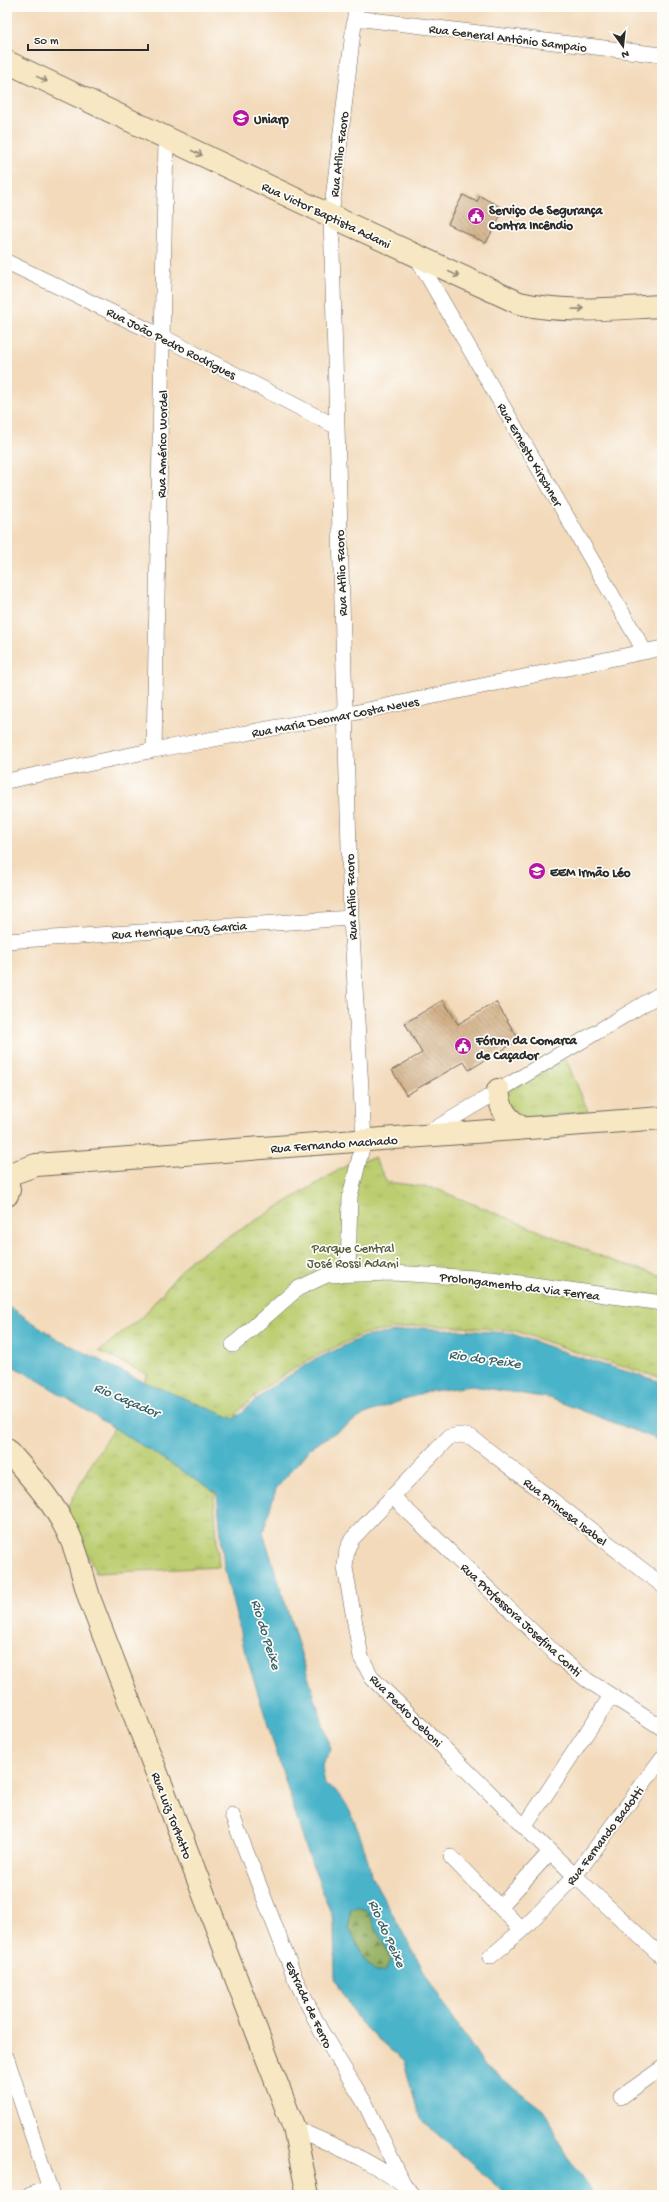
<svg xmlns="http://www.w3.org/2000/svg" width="669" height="2202" font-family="'Gochi Hand',sans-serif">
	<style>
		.forest { fill: url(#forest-firs); stroke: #606e46 }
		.park { fill: url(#park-tufts); stroke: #737c4e }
		.water { fill: #4ab3c9; stroke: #3a6f7a; fill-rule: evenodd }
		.building { fill: url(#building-back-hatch) }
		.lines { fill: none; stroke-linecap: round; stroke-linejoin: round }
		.street-casing { stroke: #71685d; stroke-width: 16 }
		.secondary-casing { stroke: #71685d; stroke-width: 24 }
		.street { stroke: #fff; stroke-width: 15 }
		.secondary { stroke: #f7e8c3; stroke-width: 22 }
		.oneway { stroke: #918a77 }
		.labels { text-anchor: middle; stroke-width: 3.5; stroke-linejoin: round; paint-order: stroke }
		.street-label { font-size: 13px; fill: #2b2b2b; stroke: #fdfcf7 }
		.poi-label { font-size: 13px; font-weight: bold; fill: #2b2b2b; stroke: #fdfcf7; text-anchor: start }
		.park-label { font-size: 13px; fill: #565c40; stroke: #fdfcf7 }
		.water-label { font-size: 14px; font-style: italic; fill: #37616a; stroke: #fdfcf7 }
	</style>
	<defs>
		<pattern id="forest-firs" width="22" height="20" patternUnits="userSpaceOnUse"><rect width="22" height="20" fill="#94b062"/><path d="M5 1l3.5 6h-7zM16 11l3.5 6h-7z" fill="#798f51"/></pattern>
		<pattern id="park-tufts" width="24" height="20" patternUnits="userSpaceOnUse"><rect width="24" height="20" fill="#bbcd70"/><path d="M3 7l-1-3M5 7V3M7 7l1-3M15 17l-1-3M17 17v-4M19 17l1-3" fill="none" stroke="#a1b061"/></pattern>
		<pattern id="building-back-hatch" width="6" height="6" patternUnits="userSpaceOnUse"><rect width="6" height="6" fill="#d3b188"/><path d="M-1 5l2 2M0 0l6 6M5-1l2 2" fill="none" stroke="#ab906f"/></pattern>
	</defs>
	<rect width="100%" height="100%" fill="#fdfcf7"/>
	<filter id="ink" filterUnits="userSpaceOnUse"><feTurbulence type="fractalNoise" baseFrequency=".025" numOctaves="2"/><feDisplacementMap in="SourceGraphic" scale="8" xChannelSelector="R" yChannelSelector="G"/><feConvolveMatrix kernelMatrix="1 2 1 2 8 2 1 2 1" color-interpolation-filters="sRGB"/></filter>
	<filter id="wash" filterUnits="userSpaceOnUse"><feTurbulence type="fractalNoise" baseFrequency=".012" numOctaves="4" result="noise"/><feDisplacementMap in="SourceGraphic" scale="16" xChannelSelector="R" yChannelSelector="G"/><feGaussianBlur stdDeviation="0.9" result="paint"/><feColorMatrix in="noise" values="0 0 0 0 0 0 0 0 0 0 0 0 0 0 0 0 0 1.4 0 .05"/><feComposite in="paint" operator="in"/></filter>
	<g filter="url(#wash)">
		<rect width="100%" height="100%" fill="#f3dabb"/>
		<path class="forest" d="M358 1906 368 1912 391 1959 385 1972H375L364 1958 349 1928 350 1911Z"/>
		<path class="park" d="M566 1059 588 1111 523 1119 503 1100 510 1090Z
			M374 1158 387 1182 434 1188 608 1259 662 1276V1378L593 1358 513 1330 422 1325 363 1334 310 1359 264 1388 237 1413 214 1499 219 1567 96 1573 67 1510 90 1465 148 1375 99 1351 143 1316 189 1261 352 1162Z"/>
		<path class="water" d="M7 1305 56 1338 133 1377 234 1419 267 1390 312 1361 363 1337 421 1328 510 1333 587 1360 662 1382V1441L549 1398 472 1386 425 1392 365 1414 310 1448 276 1489 263 1532 331 1750 322 1764 325 1785C328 1787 333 1789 336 1791 351 1803 368 1856 371 1875L430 1982 483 2064 547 2113 566 2156 595 2195H507L420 2119 404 2062 360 2023 335 1978 334 1921 306 1848 244 1648 224 1567 217 1493 38 1380 7 1363ZM358 1906 368 1912 391 1959 385 1972H375L364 1958 349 1928 350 1911Z"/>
		<g id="blocks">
			<path class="building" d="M463 195 477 202 480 196 504 209 486 243 448 224Z
				M443 1000 458 1024 496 1002 519 1040 469 1070 464 1062 406 1095 392 1070 422 1053 405 1023Z"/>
		</g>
	</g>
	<g filter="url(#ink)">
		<use href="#blocks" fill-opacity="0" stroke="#71685d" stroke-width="1"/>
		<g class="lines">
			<g class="street-casing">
				<path id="street" d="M355 18 662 55
					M416 256 645 652
					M7 262 163 337 335 426
					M154 750 166 139
					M7 781 154 750 344 715 662 648
					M7 941 351 918
					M428 1133 662 993
					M348 1273 350 1196 364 1140 351 918 331 216 356 7
					M233 1345 297 1289 327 1275 394 1273 491 1279 662 1303
					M392 1496 559 1657 587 1680 662 1728
					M662 1585 471 1437 460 1435 449 1437 352 1539 347 1549 345 1568 361 1657 372 1678 575 1876 662 1957
					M232 1815 295 1978 321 2031 366 2105 404 2185
					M525 1826 611 1696
					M451 1857 522 1930
					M500 1907 550 1852
					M490 1957 522 1930 575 1876 662 1758
					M7 2059 52 2195
					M621 2097 662 2068
					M294 2128C333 2145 384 2165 414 2195
					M30 2195 50 2188"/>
			</g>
			<g class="secondary-casing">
				<path id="secondary" d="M7 62 331 216 519 303C565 314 615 308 662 306
					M498 1090C500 1108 505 1118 521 1127
					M7 1175 36 1165 662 1118
					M7 1178 9 1190 7 1195
					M7 1450C32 1478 59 1508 73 1544 80 1562 84 1582 90 1600L294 2128 308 2195"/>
			</g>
			<use href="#street" class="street"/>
			<use href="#secondary" class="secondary"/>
		</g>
		<defs><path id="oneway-shaft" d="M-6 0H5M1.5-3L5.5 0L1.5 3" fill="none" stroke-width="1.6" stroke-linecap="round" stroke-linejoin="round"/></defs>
		<g class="oneway">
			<use href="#oneway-shaft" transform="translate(42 79) rotate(26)"/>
			<use href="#oneway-shaft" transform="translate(197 153) rotate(25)"/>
			<use href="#oneway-shaft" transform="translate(454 274) rotate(25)"/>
			<use href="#oneway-shaft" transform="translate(578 309) rotate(-2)"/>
		</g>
	</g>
	<defs>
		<g id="university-disc" transform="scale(0.9)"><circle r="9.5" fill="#b5179e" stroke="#fdfcf7"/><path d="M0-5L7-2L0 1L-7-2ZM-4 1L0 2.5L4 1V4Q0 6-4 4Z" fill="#fff"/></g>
		<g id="civic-disc" transform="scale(0.9)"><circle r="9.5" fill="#b5179e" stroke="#fdfcf7"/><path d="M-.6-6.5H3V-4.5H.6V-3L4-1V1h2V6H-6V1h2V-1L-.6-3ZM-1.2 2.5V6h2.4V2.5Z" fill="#fff"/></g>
		<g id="school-disc" transform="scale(0.9)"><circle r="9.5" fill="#b5179e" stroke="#fdfcf7"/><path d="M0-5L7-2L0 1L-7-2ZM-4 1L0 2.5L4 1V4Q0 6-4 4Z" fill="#fff"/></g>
	</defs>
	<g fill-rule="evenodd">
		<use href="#university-disc" x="241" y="118"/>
		<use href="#civic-disc" x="476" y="216"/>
		<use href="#school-disc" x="537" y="871"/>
		<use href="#civic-disc" x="463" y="1046"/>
	</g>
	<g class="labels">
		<g class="street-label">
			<text transform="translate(508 37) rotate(7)" y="5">Rua General Antônio Sampaio</text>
			<text transform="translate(338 154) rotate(-83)" y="5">Rua Atílio Faoro</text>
			<text transform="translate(327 214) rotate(25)" y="5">Rua Victor Baptista Adami</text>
			<text transform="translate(172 342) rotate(27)" y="5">Rua João Pedro Rodrigues</text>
			<text transform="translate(161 444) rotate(-89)" y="5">Rua Américo Wordel</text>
			<text transform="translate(531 454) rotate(60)" y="5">Rua Ernesto Kirschner</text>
			<text transform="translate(340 573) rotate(-92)" y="5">Rua Atílio Faoro</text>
			<text transform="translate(335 716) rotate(-11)" y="5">Rua Maria Deomar Costa Neves</text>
			<text transform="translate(350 897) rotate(-92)" y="5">Rua Atílio Faoro</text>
			<text transform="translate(179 929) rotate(-4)" y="5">Rua Henrique Cruz Garcia</text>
			<text transform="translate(334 1143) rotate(-4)" y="5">Rua Fernando Machado</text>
			<text transform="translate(520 1285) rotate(7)" y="5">Prolongamento da Via Ferrea</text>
			<text transform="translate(566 1511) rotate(38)" y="5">Rua Princesa Isabel</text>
			<text transform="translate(522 1619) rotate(43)" y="5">Rua Professora Josefina Conti</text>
			<text transform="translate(407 1710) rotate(45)" y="5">Rua Pedro Deboni</text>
			<text transform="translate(173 1815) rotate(69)" y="5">Rua Luiz Tortatto</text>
			<text transform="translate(604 1835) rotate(-53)" y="5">Rua Fernando Badotti</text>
			<text transform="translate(310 2004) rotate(65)" y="5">Estrada de Ferro</text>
		</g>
		<g class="poi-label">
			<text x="254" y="123">Uniarp</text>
			<text x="489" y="214">Serviço de Segurança<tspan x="489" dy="15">Contra Incêndio</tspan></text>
			<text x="550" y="876">EEM Irmão Léo</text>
			<text x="476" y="1044">Fórum da Comarca<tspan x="476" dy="15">de Caçador</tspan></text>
		</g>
		<g class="park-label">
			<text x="353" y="1252">Parque Central<tspan x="353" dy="15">José Rossi Adami</tspan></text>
		</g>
		<g class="water-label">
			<text transform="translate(485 1358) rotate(8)" y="5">Rio do Peixe</text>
			<text transform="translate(127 1399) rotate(23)" y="5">Rio Caçador</text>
			<text transform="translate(267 1634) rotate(73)" y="5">Rio do Peixe</text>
			<text transform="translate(388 1933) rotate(66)" y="5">Rio do Peixe</text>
		</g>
	</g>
	<rect width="669" height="2202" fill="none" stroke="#fdfcf7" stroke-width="24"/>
	<g transform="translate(623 46) rotate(165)" stroke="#fdfcf7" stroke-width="3" paint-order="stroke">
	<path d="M0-3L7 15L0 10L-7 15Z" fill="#2b2b2b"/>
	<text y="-6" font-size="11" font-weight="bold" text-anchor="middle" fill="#2b2b2b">N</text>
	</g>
	<path d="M28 44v6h120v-6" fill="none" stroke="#2b2b2b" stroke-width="2"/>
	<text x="34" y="44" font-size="12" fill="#2b2b2b" stroke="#fdfcf7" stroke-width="3" paint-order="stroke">50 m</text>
</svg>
